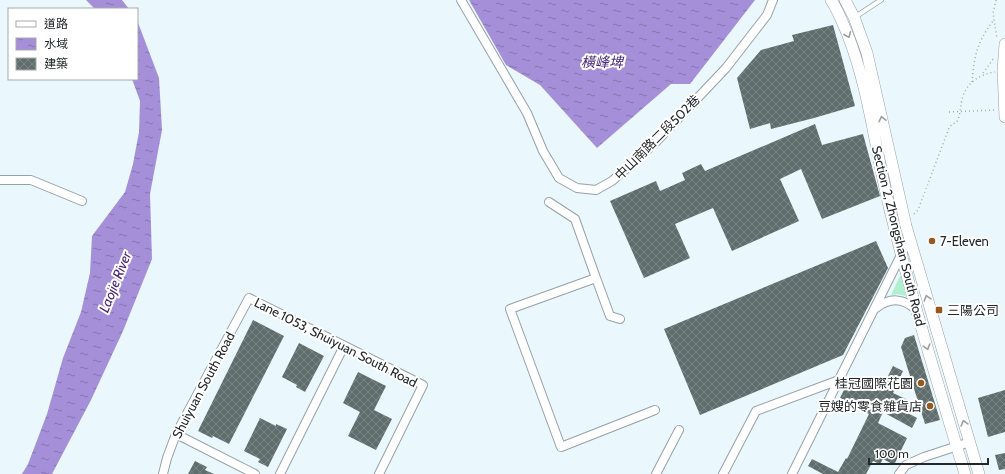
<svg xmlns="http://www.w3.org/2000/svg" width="1005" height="474" font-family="Cabin,'Noto Sans TC',sans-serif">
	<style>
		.grass { fill: #aff1cf }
		.water { fill: url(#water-ripples) }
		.building { fill: url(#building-cross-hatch) }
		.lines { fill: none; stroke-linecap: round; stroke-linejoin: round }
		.lane-casing { stroke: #95a1a7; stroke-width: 5.5 }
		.street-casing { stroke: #95a1a7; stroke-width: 10 }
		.secondary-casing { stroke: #95a1a7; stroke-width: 12 }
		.path { stroke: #a1abaf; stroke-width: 1.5; stroke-dasharray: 1 3; stroke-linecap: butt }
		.lane { stroke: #fff; stroke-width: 4 }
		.street { stroke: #fff; stroke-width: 8 }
		.secondary { stroke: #fff; stroke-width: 11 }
		.oneway { stroke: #9c9e9f }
		.poi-dot { fill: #96591e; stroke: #fff; stroke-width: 1.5 }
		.labels { text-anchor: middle; stroke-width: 4; stroke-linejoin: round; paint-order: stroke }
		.street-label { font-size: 13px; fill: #222729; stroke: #fff }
		.poi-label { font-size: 13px; fill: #222729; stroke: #fff; text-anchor: start }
		.water-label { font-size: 14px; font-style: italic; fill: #48267c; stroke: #fff }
	</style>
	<defs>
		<pattern id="water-ripples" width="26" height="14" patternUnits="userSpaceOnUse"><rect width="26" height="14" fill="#a48fd8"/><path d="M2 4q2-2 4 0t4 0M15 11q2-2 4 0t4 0" fill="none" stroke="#8575af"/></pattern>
		<pattern id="building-cross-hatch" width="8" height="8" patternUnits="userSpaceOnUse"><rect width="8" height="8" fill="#5f6d6c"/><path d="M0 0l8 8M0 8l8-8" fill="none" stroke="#7b8585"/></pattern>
	</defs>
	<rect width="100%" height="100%" fill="#eaf7fd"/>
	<path class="grass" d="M900 276H901L906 296 897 294 891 295Z"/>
	<path class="water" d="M86 0H122L129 9H95Z
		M469 0H755L690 84H671L597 148 540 85 506 65Z
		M137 20 159 78 162 130 150 194 152 259 123 331 91 400 52 474H22L28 464 47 414 63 358 81 312 90 273 92 236 125 192 133 164 139 132 140 101 132 79H137Z"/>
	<path class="building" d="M833 25 855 106 814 118 771 129 770 123 750 129 737 78 761 50 794 41 792 35Z
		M815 124 822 145 863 134 880 196 822 219 801 169 780 179 799 221 732 251 713 208 675 224 690 258 644 278 610 201 656 181 660 191 685 180 682 173 701 164 705 171Z
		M876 241 888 268 843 355 700 415 664 329Z
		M253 320 284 336 229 444 213 436 212 438 198 431Z
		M914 335 940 420 925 424 901 347 905 338Z
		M299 343 324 356 305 392 296 387 297 385 282 377Z
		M893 366 903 371 893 393 912 402 906 412 917 418 912 428 883 412 878 423 907 438 894 465 883 459 880 464 873 461 866 474H823L808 466 812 459 838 472 846 458 847 459 869 414 840 398 851 376 881 390Z
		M358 372 386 386 374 410 392 419 376 450 348 436 360 412 343 403Z
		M1005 390V432L988 437 978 398Z
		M260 418 276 426V424L287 429 268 467 258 462 260 459 244 451Z
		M1005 453V469L999 470 995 455Z
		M195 461 207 467 205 470 214 474H188Z"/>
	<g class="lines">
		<g class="lane-casing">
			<path id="lane" d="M855 17 881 0"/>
		</g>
		<g class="street-casing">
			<path id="street" d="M461 0 527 113 543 151 559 178 577 188 596 190 612 181 654 144 726 68 767 15 773 0
				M0 180H31L82 201
				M549 202 575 219 596 278
				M876 308C890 297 904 298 916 310
				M620 319 610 316 596 278 510 309 561 447 655 410
				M176 434 255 474
				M163 474 167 458 176 434 249 298 423 385 379 474
				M280 474 344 346
				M656 474 679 430
				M723 474 756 411 839 380
				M792 474 909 239
				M899 474 906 465 924 457 970 442"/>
		</g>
		<g class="secondary-casing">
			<path id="secondary" d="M831 0C838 10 842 22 847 33 869 88 875 149 889 206 911 296 938 385 965 474
				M845 0 854 17 867 53 906 226 979 474
				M1005 44 1003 70 1005 117"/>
		</g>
		<path class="path" d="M996 0 993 13 997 39
			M983 73 994 58
			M972 82C974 57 977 42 993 21
			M949 112 995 110
			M914 214 918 210 949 128 952 124 956 123C961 115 960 108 962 99 966 83 980 74 995 72"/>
		<use href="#lane" class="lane"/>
		<use href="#street" class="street"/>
		<use href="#secondary" class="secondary"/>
	</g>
	<defs><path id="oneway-chevron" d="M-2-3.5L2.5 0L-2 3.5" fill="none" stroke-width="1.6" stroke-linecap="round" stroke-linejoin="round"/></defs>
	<g class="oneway">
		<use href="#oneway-chevron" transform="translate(848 35) rotate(68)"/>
		<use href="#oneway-chevron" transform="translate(882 119) rotate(-103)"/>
		<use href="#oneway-chevron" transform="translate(927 298) rotate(-107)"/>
		<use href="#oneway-chevron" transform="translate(927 347) rotate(73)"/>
		<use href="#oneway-chevron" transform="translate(964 423) rotate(-106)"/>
	</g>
	<g class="poi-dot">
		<circle cx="932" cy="241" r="4"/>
		<rect x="935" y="306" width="8" height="8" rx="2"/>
		<circle cx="921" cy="383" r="4"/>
		<circle cx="930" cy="406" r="4"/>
	</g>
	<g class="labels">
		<g class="street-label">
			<text transform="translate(657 137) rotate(-45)" y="5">中山南路二段502巷</text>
			<text transform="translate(899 236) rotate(76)" y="5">Section 2, Zhongshan South Road</text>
			<text transform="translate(336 342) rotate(27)" y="5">Lane 1053, Shuiyuan South Road</text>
			<text transform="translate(203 385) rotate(-62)" y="5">Shuiyuan South Road</text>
		</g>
		<g class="poi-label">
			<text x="940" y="246">7-Eleven</text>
			<text x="947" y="315">三陽公司</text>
			<text x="913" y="388" text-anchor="end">桂冠國際花園</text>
			<text x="922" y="411" text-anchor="end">豆嫂的零食雜貨店</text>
		</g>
		<g class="water-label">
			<text x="602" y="67">橫峰埤</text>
			<text transform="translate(115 282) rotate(-68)" y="5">Laojie River</text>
		</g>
	</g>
	<rect x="8" y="8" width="130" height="72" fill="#ffffff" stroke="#a7a9a9"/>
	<rect x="16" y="21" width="20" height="6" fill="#ffffff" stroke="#a7a9a9"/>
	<text x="44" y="28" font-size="12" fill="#222729">道路</text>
	<rect x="16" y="38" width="20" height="12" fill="url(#water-ripples)" stroke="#a7a9a9"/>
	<text x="44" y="48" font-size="12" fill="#222729">水域</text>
	<rect x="16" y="58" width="20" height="12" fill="url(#building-cross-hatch)" stroke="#a7a9a9"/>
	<text x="44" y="68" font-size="12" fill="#222729">建築</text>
	<path d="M869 458v6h119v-6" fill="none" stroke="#222729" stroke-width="2"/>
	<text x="875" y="458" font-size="12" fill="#222729" stroke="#ffffff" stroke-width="3" paint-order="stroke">100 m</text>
</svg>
